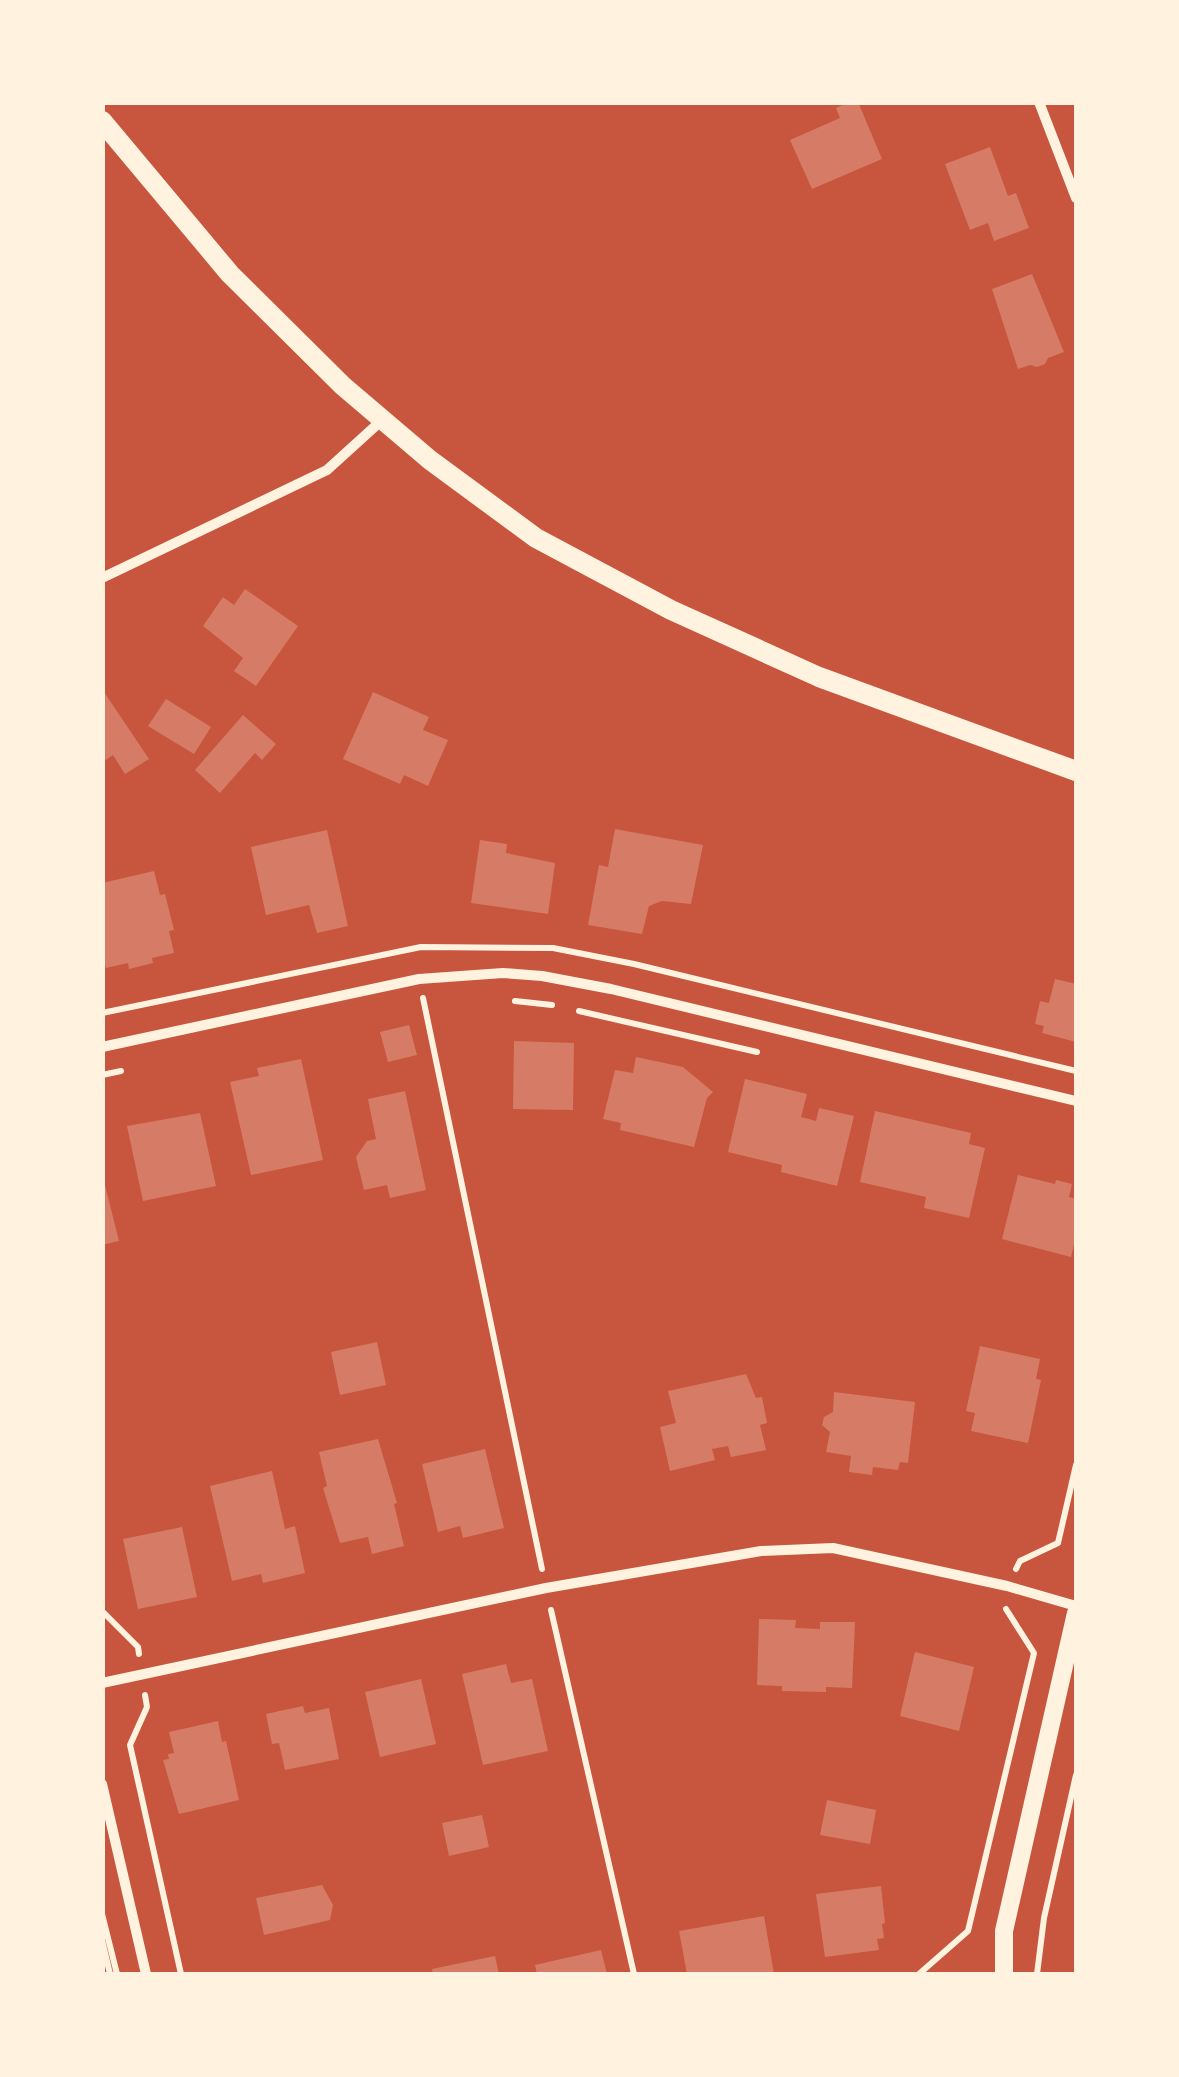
<svg xmlns="http://www.w3.org/2000/svg" width="1179" height="2077" font-family="'Titillium Web',sans-serif">
	<style>
		.building { fill: #d67c66 }
		.lines { fill: none; stroke-linecap: round; stroke-linejoin: round }
		.path { stroke: #fff3e0; stroke-width: 6 }
		.minor { stroke: #fff3e0; stroke-width: 10 }
		.tertiary { stroke: #fff3e0; stroke-width: 18 }
		.secondary { stroke: #fff3e0; stroke-width: 20 }
	</style>
	<rect width="100%" height="100%" fill="#c8553d"/>
	<path class="building" d="M849 102H858L882 159 812 189 790 140 840 118 836 108Z
		M990 147 1008 196 1016 193 1029 228 994 241 988 223 970 230 945 164Z
		M1032 274 1064 352 1048 358 1045 364 1037 367 1030 365 1018 369 992 289Z
		M245 589 298 626 256 686 234 671 243 658 203 626 223 597 234 605Z
		M102 689 149 759 125 774 113 755 106 760 102 756Z
		M373 692 429 717 423 730 448 740 428 786 404 775 400 784 343 759Z
		M166 699 211 727 194 754 148 726Z
		M243 715 276 744 262 760 255 753 220 793 195 770Z
		M615 829 703 845 691 904 662 901 649 906 642 934 588 925 599 865 608 867Z
		M327 830 348 926 317 933 309 905 266 915 251 847Z
		M480 840 507 844 506 853 555 863 548 914 471 903Z
		M154 871 160 895 165 894 174 930 169 931 174 953 152 958 153 963 129 969 128 963 106 968 102 954V883Z
		M1055 979 1076 984V1042L1042 1033 1044 1026 1035 1024 1040 1001 1049 1003Z
		M409 1025 417 1055 388 1062 380 1032Z
		M514 1041 574 1043 573 1110 513 1109Z
		M636 1057 683 1067 713 1092 707 1098 694 1147 620 1130 621 1123 603 1119 615 1070 633 1073Z
		M301 1059 323 1160 251 1175 230 1082 259 1076 257 1068Z
		M745 1079 807 1094 801 1117 816 1121 819 1108 854 1116 837 1186 781 1172 782 1165 728 1152Z
		M405 1091 426 1190 390 1198 387 1185 364 1190 356 1157 367 1141 376 1139 368 1099Z
		M875 1111 971 1133 969 1144 985 1148 969 1218 924 1208 926 1197 860 1182Z
		M200 1113 216 1186 143 1201 127 1126Z
		M102 1173 119 1241 102 1245Z
		M1018 1175 1055 1184 1056 1180 1072 1184 1069 1197 1076 1199V1236L1071 1257 1002 1239Z
		M377 1342 386 1385 340 1395 331 1352Z
		M980 1346 1040 1359 1036 1379 1041 1380 1028 1443 971 1431 975 1413 966 1411Z
		M746 1374 756 1398 762 1397 767 1423 760 1425 766 1450 731 1457 728 1446 712 1449 715 1460 670 1471 660 1427 676 1423 668 1391Z
		M834 1392 915 1402 908 1463 900 1462 898 1470 873 1467 872 1475 849 1472 851 1456 826 1452 830 1432 822 1425 824 1417 833 1412Z
		M378 1439 397 1503 394 1504 404 1546 372 1554 368 1537 340 1543 323 1488 327 1486 319 1452Z
		M485 1449 504 1528 463 1538 460 1526 438 1532 422 1464Z
		M272 1471 285 1529 295 1526 305 1573 263 1583 261 1574 232 1581 210 1486Z
		M182 1527 197 1597 138 1609 123 1539Z
		M759 1619 796 1620 795 1628 820 1629V1622H855L852 1688 826 1687V1692L782 1691V1686L757 1685Z
		M915 1652 974 1667 959 1731 900 1716Z
		M506 1664 511 1683 532 1679 548 1751 483 1765 462 1674Z
		M421 1679 436 1744 380 1757 365 1692Z
		M303 1706 305 1713 329 1708 339 1759 285 1770 279 1743 272 1744 266 1714Z
		M218 1721 222 1742 226 1741 239 1800 179 1814 163 1760 169 1759 168 1754 174 1753 169 1732Z
		M827 1800 876 1810 870 1844 820 1835Z
		M482 1815 489 1847 449 1856 442 1823Z
		M322 1885 333 1905 330 1920 264 1935 256 1898Z
		M881 1886 885 1923 882 1924 884 1938 877 1939 879 1950 825 1957 816 1894Z
		M764 1916 774 1974H687L679 1931Z
		M601 1950 607 1974H537L535 1965Z
		M495 1956 499 1974H433L432 1969Z"/>
	<g class="lines">
		<path class="path" d="M423 998 542 1569
			M515 1001 552 1005
			M579 1011 757 1052
			M102 1013 421 947 553 948 634 964 1076 1071
			M102 1075 121 1071
			M1016 1569 1020 1561 1058 1543 1076 1465
			M551 1610 634 1974
			M102 1611 138 1647 139 1654
			M145 1695 147 1707 130 1745 181 1974
			M102 1914 117 1974
			M102 1940 110 1974
			M919 1974 968 1931 1034 1653 1006 1609
			M1037 1974 1044 1918 1076 1775"/>
		<path class="minor" d="M1039 102 1076 198
			M102 578 327 470 381 421
			M102 1047 419 979 503 973 542 976 611 989 1076 1101
			M102 1683 546 1588 761 1551 833 1548 1007 1586 1076 1606
			M102 1784 146 1974"/>
		<path class="tertiary" d="M1004 1974V1931L1076 1613"/>
		<path class="secondary" d="M102 121 230 274 343 386 430 460 536 538 671 610 819 677 1076 771"/>
	</g>
	<rect width="1179" height="2077" fill="none" stroke="#fff3e0" stroke-width="210"/>
</svg>
